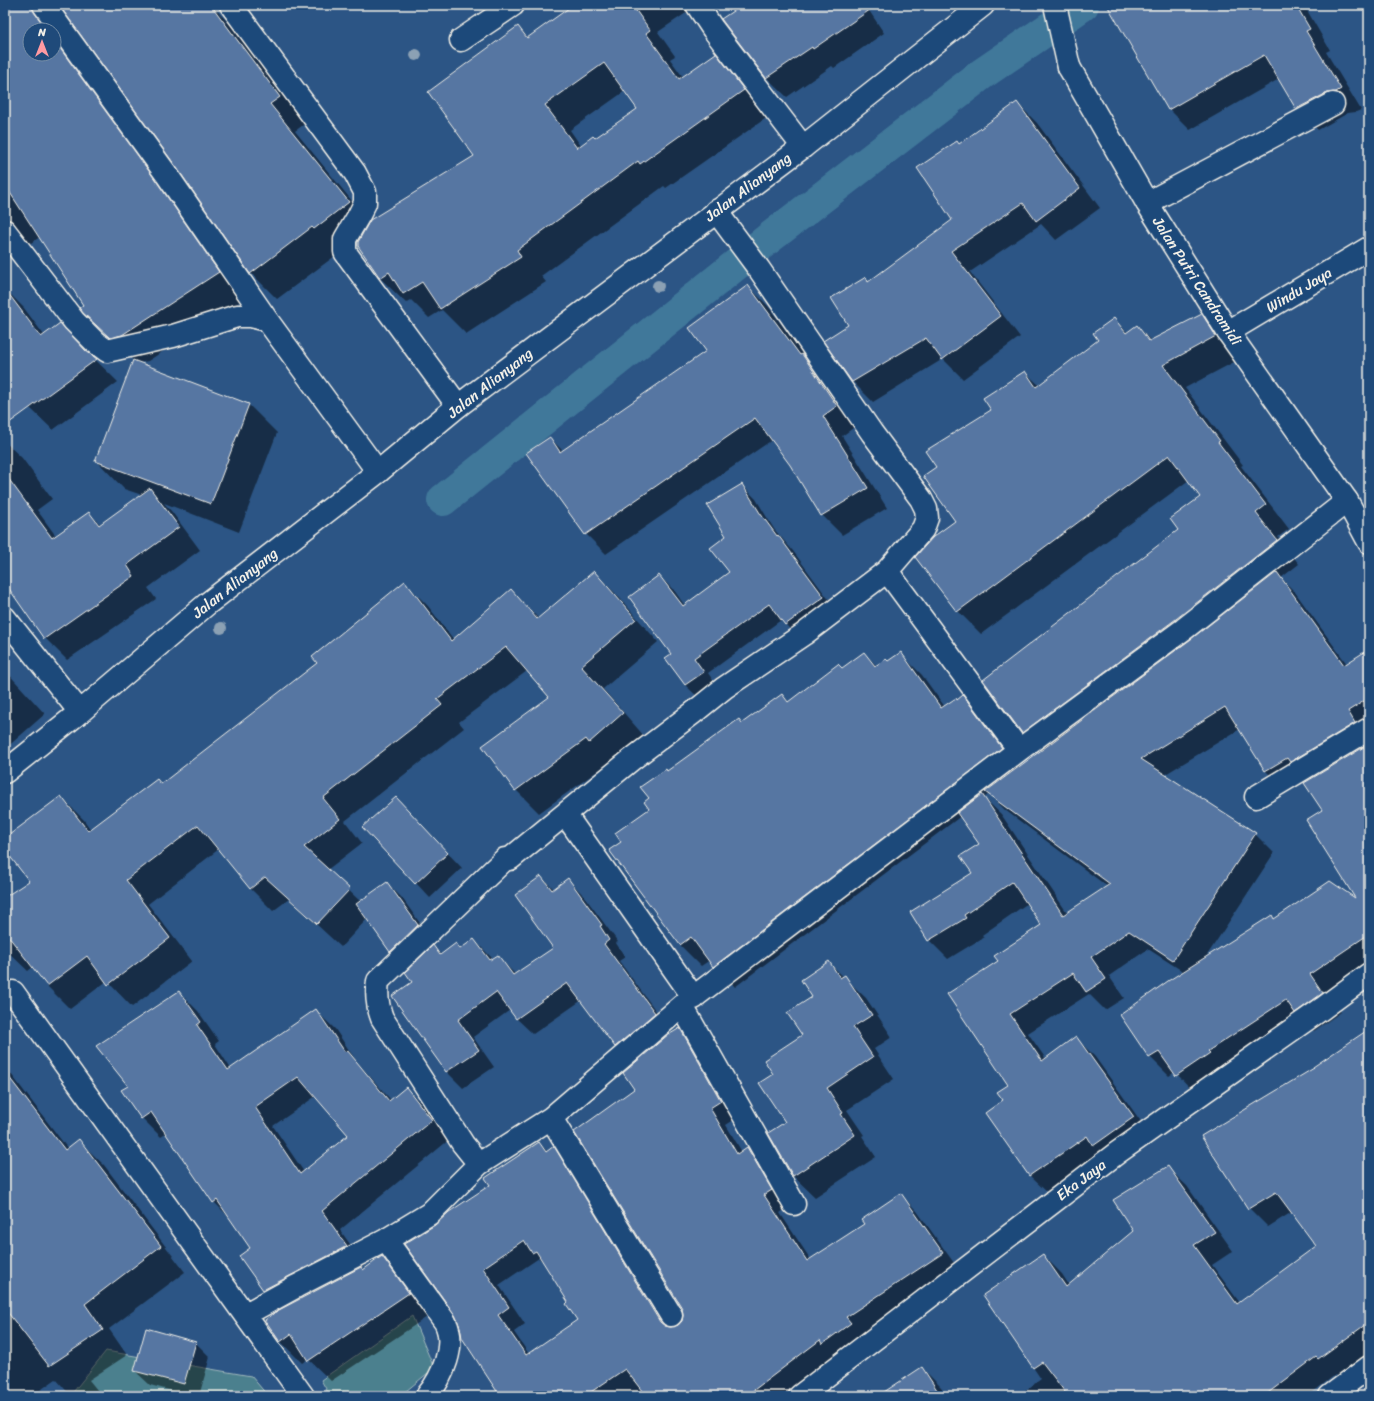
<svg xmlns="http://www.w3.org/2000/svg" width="1374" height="1401" font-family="Sriracha,sans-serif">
<rect width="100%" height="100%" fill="#2c5585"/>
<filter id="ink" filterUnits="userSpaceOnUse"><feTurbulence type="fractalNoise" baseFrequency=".025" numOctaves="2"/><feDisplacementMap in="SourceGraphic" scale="8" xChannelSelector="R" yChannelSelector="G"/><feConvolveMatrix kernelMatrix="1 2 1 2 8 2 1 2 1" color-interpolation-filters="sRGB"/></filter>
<g filter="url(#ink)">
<path fill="#4b808e" stroke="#a0b8bb" d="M 412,1316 L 434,1368 L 400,1396 L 330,1396 L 321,1380 Z
M 106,1351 L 251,1376 L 268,1396 L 70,1396 Z"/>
<path fill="#0007" fill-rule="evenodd" d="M 5,5 L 211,5 L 233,27 L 306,123 L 295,131 L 370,223 L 476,156 L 518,27 L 528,38 L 575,5 L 698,5 L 658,32 L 675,56 L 670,59 L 683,77 L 716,54 L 741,80 L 769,116 L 666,188 L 664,186 L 541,276 L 546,282 L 466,334 L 442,310 L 429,318 L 411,300 L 406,303 L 380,278 L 358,241 L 341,255 L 339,253 L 277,299 L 251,273 L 178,167 L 70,18 L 63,21 L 244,299 L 148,361 L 138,363 L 249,405 L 277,433 L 239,532 L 164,503 L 172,512 L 200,550 L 148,588 L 156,599 L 67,660 L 45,638 L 8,585 L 5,587 L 5,442 L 22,458 L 52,499 L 37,510 L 56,536 L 89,513 L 101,525 L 142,495 L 124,489 L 96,460 L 134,361 L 104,332 L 85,305 L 40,237 L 5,260 ZM 30,30 L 54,30 L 54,54 L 30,54 ZM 625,91 L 639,109 L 595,139 L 581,146 L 570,130 Z
M 744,5 L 873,5 L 868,9 L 884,33 L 834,68 L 832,66 L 787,97 L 767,78 L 723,19 Z
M 1121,5 L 1304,5 L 1330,50 L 1326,52 L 1361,110 L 1356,112 L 1348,113 L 1318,130 L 1297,109 L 1279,79 L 1190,130 L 1169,109 Z
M 1017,103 L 1037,123 L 1100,208 L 1056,240 L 1041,224 L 970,272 L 1020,337 L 963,379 L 943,359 L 873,402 L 853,382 L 825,341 L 849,326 L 865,279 L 869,282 L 953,220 L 957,142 L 960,145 Z
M 748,286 L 768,306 L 810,363 L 822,375 L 856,426 L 842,436 L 887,508 L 842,535 L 822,515 L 790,464 L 772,440 L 606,554 L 586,534 L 550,438 L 563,451 L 708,352 Z
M 5,289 L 24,308 L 44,335 L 59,324 L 118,382 L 53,430 L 30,408 L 16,389 L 5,397 Z
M 1202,315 L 1225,339 L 1238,360 L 1185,388 L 1243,465 L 1241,466 L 1289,529 L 1278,537 L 1299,564 L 1281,578 L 1295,592 L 1347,664 L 1369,655 L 1369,954 L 1362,959 L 1367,967 L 1328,993 L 1341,1012 L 1314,1031 L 1303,1020 L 1196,1094 L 1175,1072 L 1169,1076 L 1150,1057 L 1184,972 L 1148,949 L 1109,976 L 1124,998 L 1105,1010 L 1089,994 L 1028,1033 L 1046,1059 L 1076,1038 L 1095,1057 L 1152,1137 L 1049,1194 L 1030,1176 L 986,1113 L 1004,1101 L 1009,1085 L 999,961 L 1042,925 L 1028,903 L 982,935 L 984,937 L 948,959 L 929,940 L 974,874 L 980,844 L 961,816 L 735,987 L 710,960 L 701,966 L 680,945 L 623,842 L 650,809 L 651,798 L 667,772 L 742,724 L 782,695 L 789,702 L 842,669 L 864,653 L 877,666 L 888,662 L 900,653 L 922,675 L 945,707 L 963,696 L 984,718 L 1020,767 L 1042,751 L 1022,732 L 1180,530 L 1201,497 L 1189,480 L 981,634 L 958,611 L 956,521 L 937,468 L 992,410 L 1025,372 L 1039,385 L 1100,340 L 1114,319 L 1128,333 L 1137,326 L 1151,341 ZM 1240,729 L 1266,771 L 1285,790 L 1306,777 L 1310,780 L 1323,811 L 1359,901 L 1275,920 L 1271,916 L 1204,960 L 1274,853 L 1255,834 L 1164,775 ZM 989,794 L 1005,810 L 1108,887 L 1068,914 L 1001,814 L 984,798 Z
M 742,485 L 756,499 L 774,529 L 793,551 L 838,612 L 800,639 L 781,620 L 708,673 L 717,686 L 700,699 L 685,685 L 672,654 L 659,576 L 674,590 L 685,606 L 730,572 L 728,536 Z
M 594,572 L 617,595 L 658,642 L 603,689 L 645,737 L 613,765 L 610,762 L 539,813 L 516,790 L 550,697 L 527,671 L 459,722 L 464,728 L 345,821 L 362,843 L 327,870 L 361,902 L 387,883 L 402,898 L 432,940 L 405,965 L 391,951 L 368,918 L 341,947 L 289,899 L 273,911 L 250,888 L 219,849 L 148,904 L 192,961 L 132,1007 L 107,981 L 70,1009 L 47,986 L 33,967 L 28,971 L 5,949 L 5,898 L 30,881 L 5,848 L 5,839 L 61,797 L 84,820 L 91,830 L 161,785 L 318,663 L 405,583 L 428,606 L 454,640 L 511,590 L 539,619 Z
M 5,670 L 45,714 L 5,749 Z
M 410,813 L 462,868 L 430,898 L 416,883 Z
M 541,877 L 554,889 L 568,879 L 584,896 L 618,942 L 616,943 L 625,957 L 619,961 L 670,1030 L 632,1063 L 616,1046 L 582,1000 L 533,1034 L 516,1018 L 510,1010 L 473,1037 L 494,1067 L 463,1088 L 447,1072 L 394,996 L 413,983 L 433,947 L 442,955 L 456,945 L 461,949 L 474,940 L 493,959 L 497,956 L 515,974 L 555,948 Z
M 829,963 L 866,998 L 892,1037 L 874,1049 L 894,1079 L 847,1110 L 864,1135 L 862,1136 L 876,1157 L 815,1197 L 793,1176 L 770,1133 L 787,1122 L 775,1074 L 803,1035 L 814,997 Z
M 179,992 L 198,1011 L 219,1041 L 215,1044 L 231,1069 L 316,1011 L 335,1029 L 357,1062 L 391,1100 L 406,1088 L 425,1107 L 450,1139 L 340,1230 L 365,1265 L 360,1268 L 363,1270 L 382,1258 L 404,1279 L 430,1315 L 331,1381 L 308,1359 L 302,1363 L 280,1341 L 283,1309 L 264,1290 L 240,1256 L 251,1249 L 232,1220 L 214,1202 L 167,1133 L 161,1137 L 142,1118 L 130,1086 ZM 316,1096 L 349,1135 L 304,1172 L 273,1126 Z
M 680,1029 L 696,1046 L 737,1118 L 726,1125 L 742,1152 L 747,1148 L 764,1165 L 788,1207 L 780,1213 L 811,1260 L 865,1225 L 900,1194 L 917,1211 L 959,1270 L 837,1357 L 784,1396 L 501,1396 L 471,1352 L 472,1351 L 436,1226 L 491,1185 L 539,1143 L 548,1152 L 554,1148 L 570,1164 L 670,1328 L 678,1327 L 683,1322 L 684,1315 L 635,1090 ZM 539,1258 L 547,1266 L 570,1302 L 579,1320 L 529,1354 L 514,1332 L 525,1324 L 499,1285 Z
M 1369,1031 L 1369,1354 L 1338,1378 L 1335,1375 L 1308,1396 L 1018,1396 L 1041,1379 L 984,1295 L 1043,1255 L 1062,1274 L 1069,1285 L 1134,1232 L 1168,1168 L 1187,1186 L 1233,1251 L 1212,1265 L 1240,1303 L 1318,1246 L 1292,1212 L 1268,1227 L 1249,1208 L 1315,1068 Z
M 5,1066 L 68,1149 L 79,1141 L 104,1165 L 185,1272 L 109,1329 L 127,1355 L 89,1380 L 102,1396 L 71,1396 L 56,1379 L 32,1396 L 5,1396 Z
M 195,1342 L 210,1357 L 199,1396 L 191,1396 L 150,1385 L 135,1371 Z
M 922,1368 L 941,1387 L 947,1396 L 878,1396 Z"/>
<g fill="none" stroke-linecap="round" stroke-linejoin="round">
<path stroke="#40789a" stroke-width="32" d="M 443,500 L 768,239 L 982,74 L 1083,5"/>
</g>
<path fill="#5676a2" stroke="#f4f1e8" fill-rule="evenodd" d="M 5,5 L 32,5 L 34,12 L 47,30 L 30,30 L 30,54 L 54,54 L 54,40 L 157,182 L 219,272 L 122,335 L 110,338 L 83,313 L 79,308 L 83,305 L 5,185 Z
M 59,5 L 211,5 L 280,97 L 270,104 L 349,202 L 314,229 L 312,227 L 250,274 L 177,168 Z
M 573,5 L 632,5 L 650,30 L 646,33 L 679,79 L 716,53 L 744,90 L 640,164 L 638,161 L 517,250 L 521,257 L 440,309 L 422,282 L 403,294 L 389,272 L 380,278 L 358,246 L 358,242 L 370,220 L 474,156 L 428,92 L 518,26 L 527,38 ZM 604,63 L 637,109 L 595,138 L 593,136 L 577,148 L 545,105 Z
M 742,5 L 877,5 L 813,49 L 812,47 L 766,78 L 721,19 Z
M 1107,5 L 1296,5 L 1310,29 L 1306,31 L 1341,89 L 1336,92 L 1327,93 L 1296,109 L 1264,55 L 1168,110 Z
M 1017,102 L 1080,188 L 1036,221 L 1023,203 L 951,251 L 1001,316 L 942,360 L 926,338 L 852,382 L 823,341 L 848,325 L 831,298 L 866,277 L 868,282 L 952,220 L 917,168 L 957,141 L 959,144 Z
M 748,285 L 800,355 L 802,354 L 837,406 L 823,416 L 868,488 L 821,516 L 790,465 L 755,418 L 585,535 L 526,453 L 550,437 L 560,452 L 706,351 L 689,328 Z
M 5,289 L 41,337 L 60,323 L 86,351 L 97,359 L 5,426 Z
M 1202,314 L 1216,336 L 1163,365 L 1220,441 L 1218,442 L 1266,505 L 1256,513 L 1277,540 L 1176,619 L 1022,733 L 983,680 L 1178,530 L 1170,519 L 1200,497 L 1169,455 L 957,612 L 915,557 L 933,537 L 955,521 L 923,476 L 936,467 L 925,451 L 991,410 L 983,398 L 1025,371 L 1036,387 L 1098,340 L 1093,333 L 1114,318 L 1126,333 L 1137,325 L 1149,341 Z
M 133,360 L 249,404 L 211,504 L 95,461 Z
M 5,474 L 52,538 L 89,512 L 99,525 L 150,488 L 179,527 L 127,565 L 134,576 L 44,639 L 5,583 Z
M 742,484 L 760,513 L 777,536 L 778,535 L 824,597 L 785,625 L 769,604 L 694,658 L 704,672 L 685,685 L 665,658 L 671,654 L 629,597 L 659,575 L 683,606 L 729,572 L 710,548 L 726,536 L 707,505 Z
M 594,571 L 636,619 L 581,666 L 623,713 L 589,743 L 586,739 L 515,791 L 482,746 L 549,697 L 506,647 L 437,699 L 442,705 L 323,798 L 340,819 L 304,847 L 350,889 L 317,924 L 265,877 L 250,889 L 198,825 L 126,880 L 170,938 L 108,985 L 87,956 L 47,986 L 5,932 L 5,897 L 29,881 L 5,850 L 5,838 L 61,796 L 88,831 L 157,779 L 161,784 L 317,663 L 312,657 L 405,581 L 451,641 L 511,589 L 537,619 Z
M 1277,572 L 1344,665 L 1369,649 L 1369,698 L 1348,711 L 1355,723 L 1290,762 L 1287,758 L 1265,771 L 1225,707 L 1141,759 L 1256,833 L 1173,960 L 1129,931 L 1091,957 L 1106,979 L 1086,992 L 1073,973 L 1010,1014 L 1042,1061 L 1076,1036 L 1134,1117 L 1093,1146 L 1087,1136 L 1029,1176 L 985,1113 L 1003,1100 L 997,1092 L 1008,1085 L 947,994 L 998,961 L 994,956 L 1041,925 L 1012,882 L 964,915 L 966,918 L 928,941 L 910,912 L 972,873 L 960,856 L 979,844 L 957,813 L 982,794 L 1063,915 L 1110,884 L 985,792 L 1191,639 Z
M 864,652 L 875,666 L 886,659 L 888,661 L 901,652 L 941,708 L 956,698 L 957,700 L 963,695 L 1002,748 L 713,967 L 691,937 L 680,945 L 647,901 L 609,850 L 621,842 L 615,833 L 649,809 L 644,802 L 649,798 L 640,787 L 666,769 L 667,771 L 739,719 L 742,723 L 782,694 L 788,702 L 838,664 L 842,668 Z
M 1369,744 L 1369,934 L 1310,974 L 1323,993 L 1295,1013 L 1286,1000 L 1208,1051 L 1210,1053 L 1176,1076 L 1159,1052 L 1149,1058 L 1120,1015 L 1168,981 L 1272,915 L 1274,919 L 1330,881 L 1355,898 L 1306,820 L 1322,810 L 1304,783 Z
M 396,797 L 448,853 L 415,884 L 362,827 Z
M 541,876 L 552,890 L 568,878 L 602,925 L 600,926 L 609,940 L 604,944 L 655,1013 L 615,1047 L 567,983 L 516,1019 L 496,992 L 458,1020 L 479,1050 L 446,1072 L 392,996 L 412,982 L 405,972 L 433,945 L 440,955 L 456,943 L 460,949 L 474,939 L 490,960 L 498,955 L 513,975 L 553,948 L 515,895 Z
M 387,882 L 418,925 L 390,952 L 356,904 Z
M 829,961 L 840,978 L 845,975 L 872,1015 L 853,1027 L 873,1057 L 827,1088 L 843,1113 L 841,1114 L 855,1135 L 793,1176 L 768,1133 L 785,1122 L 759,1083 L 773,1074 L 764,1060 L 802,1035 L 787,1013 L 812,997 L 801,980 Z
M 179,991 L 201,1022 L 197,1025 L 228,1070 L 316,1009 L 345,1052 L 347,1050 L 389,1101 L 406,1087 L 432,1120 L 322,1211 L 347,1246 L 263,1290 L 239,1256 L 250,1248 L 217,1200 L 213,1203 L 151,1112 L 141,1119 L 121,1090 L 128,1086 L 96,1046 ZM 298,1077 L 348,1135 L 300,1174 L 255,1107 Z
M 680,1028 L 721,1101 L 710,1108 L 737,1154 L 747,1147 L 772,1190 L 764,1195 L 807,1261 L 864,1224 L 861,1220 L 901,1193 L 943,1253 L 846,1317 L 851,1323 L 822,1344 L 820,1340 L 746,1396 L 646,1396 L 625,1369 L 585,1396 L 500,1396 L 462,1338 L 460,1327 L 455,1315 L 404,1244 L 435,1225 L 449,1212 L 490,1185 L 485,1178 L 539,1142 L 546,1152 L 554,1146 L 660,1322 L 665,1326 L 671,1327 L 678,1325 L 682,1321 L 683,1315 L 682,1308 L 574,1132 L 634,1089 L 623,1073 L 670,1033 L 670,1034 ZM 524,1240 L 532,1253 L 536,1251 L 568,1302 L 566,1304 L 577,1320 L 526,1355 L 498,1315 L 509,1307 L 483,1268 Z
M 1369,1029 L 1369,1322 L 1318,1359 L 1316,1357 L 1264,1396 L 1068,1396 L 1042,1362 L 1033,1368 L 983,1295 L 1043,1254 L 1066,1287 L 1133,1231 L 1113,1200 L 1168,1166 L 1215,1232 L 1194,1245 L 1237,1304 L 1316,1246 L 1276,1192 L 1248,1209 L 1201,1136 L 1314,1068 L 1313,1067 Z
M 5,1072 L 65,1150 L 79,1139 L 161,1246 L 85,1304 L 103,1330 L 49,1366 L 5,1309 Z
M 382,1256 L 409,1293 L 308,1361 L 291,1334 L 280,1342 L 265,1320 L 277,1311 L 361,1267 L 363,1270 Z
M 146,1328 L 196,1342 L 184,1384 L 134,1371 Z
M 922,1367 L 941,1396 L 878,1396 Z"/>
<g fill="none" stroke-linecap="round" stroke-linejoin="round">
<g stroke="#f4f1e8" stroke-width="25">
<path id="street" d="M 44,5 L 167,175 L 267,320
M 231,5 L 355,173 L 365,192 L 365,203 L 359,215 L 345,239 L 345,252 L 458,406
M 697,5 L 713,29 L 803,147
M 1055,5 L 1069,67
M 461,40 L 513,5
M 1147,203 L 1333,104
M 716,211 L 759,269 L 872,433 L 921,499 L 926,509 L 927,518 L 923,529 L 887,571 L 804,634 L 724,688 L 693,713 L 631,760 L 510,859 L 505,859 L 378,981 C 376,995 377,1005 382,1018 L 463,1144 L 479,1164 L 551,1118 L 682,1006 L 1019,750 L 1184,629 L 1347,501
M 5,231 L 74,321 L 95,342 L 107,351 L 173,336 L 237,316 L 251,316 L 267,320 L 378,472
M 1228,332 L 1369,248
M 887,571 L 1019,750
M 5,618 L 80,712
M 1256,797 L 1369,729
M 565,814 L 694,998
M 13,992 L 303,1396
M 682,1006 L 794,1204
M 551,1118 L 671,1315
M 386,1240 L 445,1322 C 457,1345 442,1378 427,1396
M 246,1314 L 297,1286 L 386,1240 L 429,1214 L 479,1164
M 800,1396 L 1117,1153 L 1323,1008 L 1369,974
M 1330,1396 L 1369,1367"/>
</g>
<g stroke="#f4f1e8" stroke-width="25">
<path id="secondary" d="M 1069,67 L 1147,203 L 1228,332 L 1347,501 L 1369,542
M 5,772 L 80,712 L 207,604 L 378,472 L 458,406 L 803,147 L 983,5"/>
</g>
<use href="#street" stroke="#1f4a7a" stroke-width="22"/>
<use href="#secondary" stroke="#1f4a7a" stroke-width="22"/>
</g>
<g fill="#8ca1b4">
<circle cx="416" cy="55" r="6"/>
<circle cx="658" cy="286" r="6"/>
<circle cx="221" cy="628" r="6"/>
</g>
</g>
<g text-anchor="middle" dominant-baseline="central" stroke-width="4" stroke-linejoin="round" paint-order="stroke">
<g font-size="15" fill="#f4f1e8" stroke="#1f4a7a">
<text transform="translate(748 187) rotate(-37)">Jalan Alianyang</text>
<text transform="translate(1197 281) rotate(57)">Jalan Putri Candramidi</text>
<text transform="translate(1299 290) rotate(-31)">Windu Jaya</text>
<text transform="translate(490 383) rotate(-38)">Jalan Alianyang</text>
<text transform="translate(235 583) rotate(-38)">Jalan Alianyang</text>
<text transform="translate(1081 1180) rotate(-37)">Eka Jaya</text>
</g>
</g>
<rect width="1374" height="1401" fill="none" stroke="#1f4a7a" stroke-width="20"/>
<rect x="10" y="10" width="1354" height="1381" fill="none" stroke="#f4f1e8" stroke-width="1.5" filter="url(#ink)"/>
<g transform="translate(42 42)"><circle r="19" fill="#1f4a7a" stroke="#748da6"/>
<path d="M0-3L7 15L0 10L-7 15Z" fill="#ff9aa2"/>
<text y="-6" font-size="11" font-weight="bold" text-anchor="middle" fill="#f4f1e8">N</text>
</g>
</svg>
